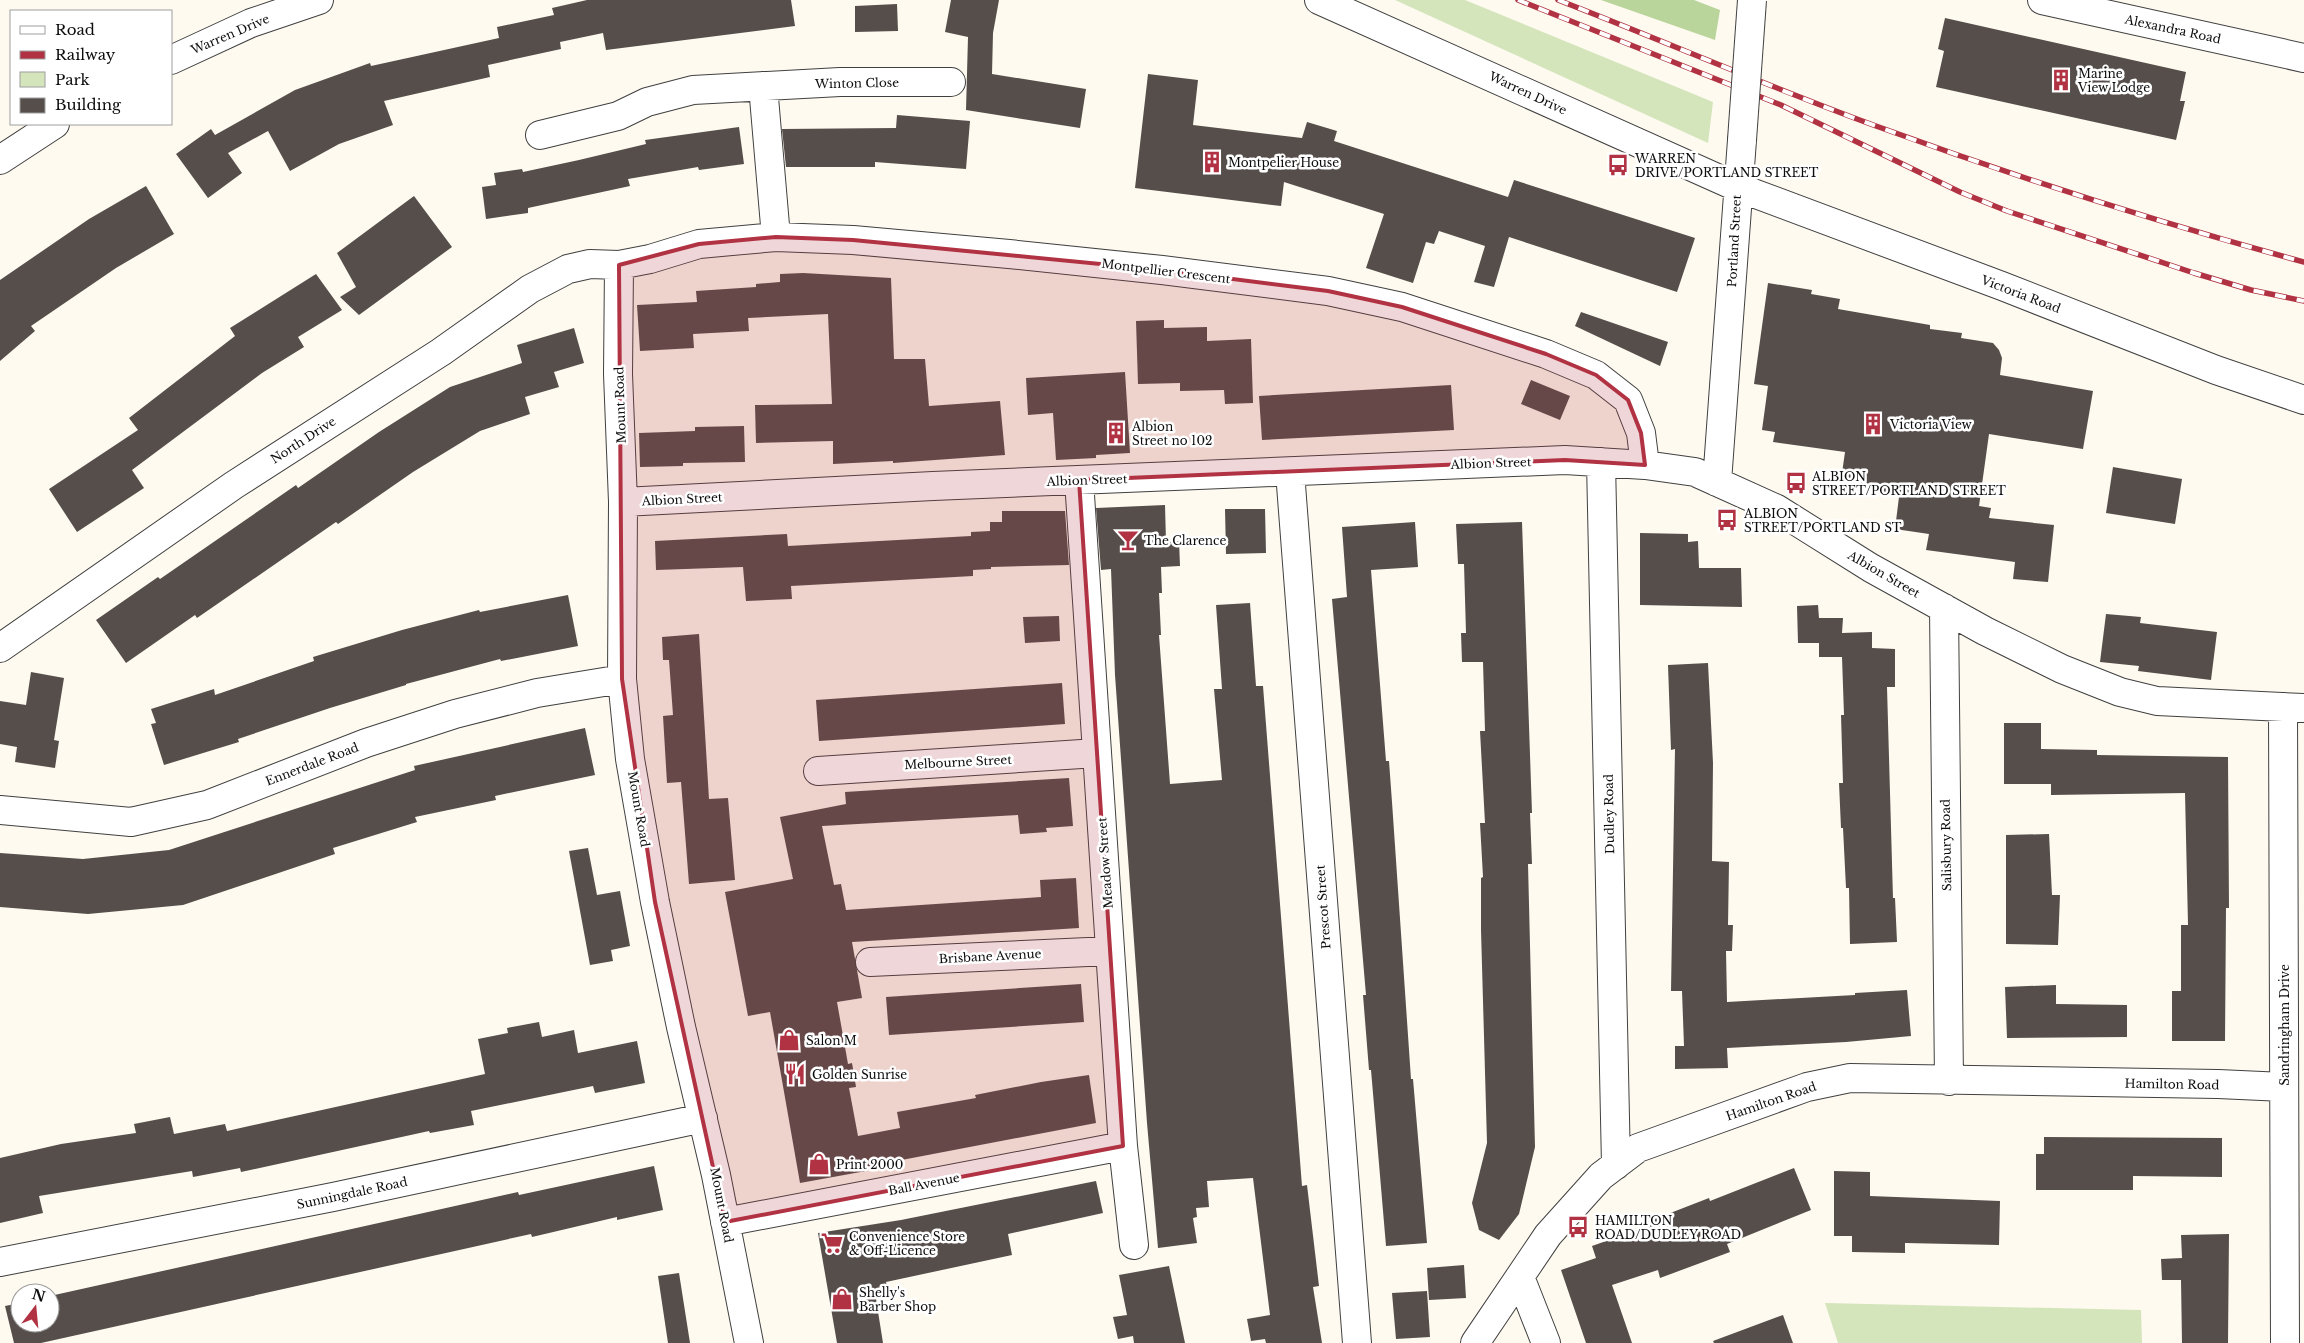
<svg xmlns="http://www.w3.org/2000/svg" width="2304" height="1343" font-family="'Libre Baskerville',serif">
<rect width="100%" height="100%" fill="#fefaef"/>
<path fill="#d4e5bc" d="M 1395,0 L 1465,0 L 1713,102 L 1708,143 Z
M 1825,1303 L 2141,1310 L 2142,1343 L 1838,1343 Z"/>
<path fill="#bad59c" d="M 1601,0 L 1694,0 L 1720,10 L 1715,40 Z"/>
<path fill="#554e4b" d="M 587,0 L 791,0 L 795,26 L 606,50 L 603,33 L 560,42 L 561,49 L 488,65 L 490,77 L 384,101 L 393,125 L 339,144 L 290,171 L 268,131 L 228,153 L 242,173 L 208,198 L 176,154 L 211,129 L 215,135 L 295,90 L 370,63 L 371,66 L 499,38 L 497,27 L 554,15 L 552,8 Z
M 951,0 L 999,0 L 993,33 L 992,74 L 1086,89 L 1080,128 L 966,110 L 968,37 L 945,32 Z
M 897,4 L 898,31 L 855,32 L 855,6 Z
M 1945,18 L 2186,72 L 2180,101 L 2185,101 L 2176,140 L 1936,87 L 1944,51 L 1938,49 Z
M 1148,74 L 1198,80 L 1193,125 L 1302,138 L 1307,122 L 1337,131 L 1334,141 L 1508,197 L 1514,180 L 1695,238 L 1677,292 L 1509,237 L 1494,287 L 1474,282 L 1485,246 L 1439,231 L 1434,244 L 1426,242 L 1413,283 L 1366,268 L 1384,214 L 1284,182 L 1281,206 L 1135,188 Z
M 897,115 L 970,121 L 966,169 L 875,162 L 875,167 L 786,167 L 782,129 L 896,128 Z
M 739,127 L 744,164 L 699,170 L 698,167 L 628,179 L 630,186 L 528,208 L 528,213 L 486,219 L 482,187 L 496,185 L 494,173 L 522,169 L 523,172 L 579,160 L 646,144 L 645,140 Z
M 146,186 L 174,234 L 116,268 L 31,326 L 35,331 L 0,361 L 0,280 L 89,219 Z
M 414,196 L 452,247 L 359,315 L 340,297 L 356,287 L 337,253 Z
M 803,273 L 891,278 L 894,359 L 925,359 L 929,406 L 1000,401 L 1005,455 L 893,463 L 893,461 L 833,464 L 833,441 L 756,443 L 755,405 L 832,404 L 828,314 L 748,318 L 749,331 L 693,334 L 694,348 L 640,351 L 637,305 L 697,302 L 696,291 L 756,287 L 756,284 L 780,282 L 780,274 Z
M 316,274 L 342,310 L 298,337 L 304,347 L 262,373 L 132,470 L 144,488 L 77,532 L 49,489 L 138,430 L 129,418 L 235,336 L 230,328 Z
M 1768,283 L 1812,290 L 1811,294 L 1840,299 L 1838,309 L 1930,325 L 1930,329 L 1962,333 L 1961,338 L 1993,343 L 1999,350 L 2002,358 L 2000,375 L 2093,391 L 2083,449 L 1989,434 L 1979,506 L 1991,508 L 1989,518 L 2054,525 L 2048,582 L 2013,579 L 2015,562 L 1926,550 L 1929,534 L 1895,529 L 1899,497 L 1883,494 L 1884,487 L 1841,480 L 1845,452 L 1773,442 L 1775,432 L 1762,430 L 1768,386 L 1754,384 Z
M 1581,312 L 1668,342 L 1660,366 L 1575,326 Z
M 1164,320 L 1164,328 L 1207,327 L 1207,341 L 1251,339 L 1253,403 L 1225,404 L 1224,390 L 1180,391 L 1180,383 L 1138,384 L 1136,321 Z
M 574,328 L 584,363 L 554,372 L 559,387 L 525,397 L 530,414 L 480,431 L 413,472 L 338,524 L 336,522 L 197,618 L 195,615 L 126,663 L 96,620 L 158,577 L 160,579 L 296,485 L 298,488 L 379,432 L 450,387 L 522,363 L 517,345 Z
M 1125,372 L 1130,453 L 1096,455 L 1096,458 L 1056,460 L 1053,413 L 1028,415 L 1026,378 Z
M 1531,380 L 1570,396 L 1560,420 L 1521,404 Z
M 1451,385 L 1454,430 L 1262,440 L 1259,396 Z
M 744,426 L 745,462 L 683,463 L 683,466 L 640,467 L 639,433 L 695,431 L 695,427 Z
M 2113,467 L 2182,479 L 2175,524 L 2106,513 Z
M 1165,505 L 1166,542 L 1179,541 L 1180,566 L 1161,567 L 1162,593 L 1159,593 L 1161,635 L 1159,635 L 1170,784 L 1222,780 L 1214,689 L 1222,689 L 1216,605 L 1250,603 L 1256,686 L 1263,686 L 1302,1186 L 1307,1185 L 1319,1286 L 1313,1287 L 1322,1343 L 1266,1343 L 1265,1339 L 1251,1341 L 1247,1319 L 1270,1315 L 1253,1178 L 1207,1181 L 1209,1207 L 1196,1208 L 1197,1217 L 1193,1218 L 1197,1243 L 1158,1248 L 1147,1123 L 1115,675 L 1111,569 L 1101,570 L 1096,508 Z
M 1225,509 L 1265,509 L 1266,553 L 1226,554 Z
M 1002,511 L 1065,511 L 1069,565 L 991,567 L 991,569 L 973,570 L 973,576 L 791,586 L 792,599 L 746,601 L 743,567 L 656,570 L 655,541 L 787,534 L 788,546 L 971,536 L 971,532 L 990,531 L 990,522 L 1002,522 Z
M 1415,522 L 1418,567 L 1371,570 L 1386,761 L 1389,761 L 1392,802 L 1411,1079 L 1413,1079 L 1427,1243 L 1386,1246 L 1371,1070 L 1369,1070 L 1363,995 L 1366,995 L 1332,599 L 1347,597 L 1342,527 Z
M 1522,522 L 1532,813 L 1530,813 L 1532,864 L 1528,864 L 1535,1147 L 1519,1214 L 1499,1240 L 1479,1230 L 1472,1203 L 1487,1143 L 1481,930 L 1481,878 L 1483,877 L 1480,823 L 1485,823 L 1480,731 L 1485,731 L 1483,662 L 1462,662 L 1461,633 L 1466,633 L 1464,564 L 1458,564 L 1456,524 Z
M 1640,533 L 1688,534 L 1688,542 L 1698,541 L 1699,568 L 1741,568 L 1742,607 L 1640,605 Z
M 568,595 L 578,646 L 501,661 L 500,659 L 406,684 L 406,685 L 330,708 L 238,739 L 239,742 L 164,765 L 151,724 L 156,723 L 151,709 L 214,689 L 215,695 L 314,661 L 313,657 L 402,630 L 479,610 L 480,612 Z
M 1818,605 L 1819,618 L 1843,618 L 1842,633 L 1872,632 L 1872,648 L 1895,649 L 1895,687 L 1887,687 L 1893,898 L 1895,898 L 1897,942 L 1850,944 L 1849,888 L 1846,888 L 1843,828 L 1841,828 L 1839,783 L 1843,783 L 1841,715 L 1844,715 L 1842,657 L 1819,657 L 1819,643 L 1798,643 L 1797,606 Z
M 2106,614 L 2141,617 L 2140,623 L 2217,632 L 2211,680 L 2138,671 L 2139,666 L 2100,662 Z
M 1059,616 L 1060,641 L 1025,643 L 1023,617 Z
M 699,634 L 709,799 L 728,798 L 735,880 L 689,884 L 681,782 L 667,783 L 663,716 L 673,715 L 669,660 L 663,660 L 662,637 Z
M 1708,663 L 1713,763 L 1712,861 L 1729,862 L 1728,925 L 1733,925 L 1732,951 L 1726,951 L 1727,1002 L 1855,995 L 1855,993 L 1907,990 L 1911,1036 L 1846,1042 L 1727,1048 L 1728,1068 L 1675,1069 L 1675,1046 L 1684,1046 L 1682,991 L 1671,991 L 1675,749 L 1671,750 L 1668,665 Z
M 31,672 L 64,678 L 54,740 L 59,741 L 55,768 L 15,762 L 17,747 L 0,744 L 0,701 L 26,705 Z
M 1062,683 L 1065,724 L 819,741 L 816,700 Z
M 2004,723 L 2041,723 L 2041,749 L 2097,750 L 2097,755 L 2228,757 L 2229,908 L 2226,908 L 2225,1041 L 2172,1041 L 2172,991 L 2181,991 L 2181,925 L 2188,925 L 2185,793 L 2051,795 L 2051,784 L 2004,784 Z
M 585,728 L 595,775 L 495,796 L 496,800 L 415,817 L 417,822 L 333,848 L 335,854 L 183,905 L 88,914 L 0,907 L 0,853 L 83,859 L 169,850 L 415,770 L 414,766 Z
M 1069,778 L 1073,826 L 1046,828 L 1047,832 L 1020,834 L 1018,815 L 822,826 L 834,885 L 841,884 L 846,910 L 1041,897 L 1040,880 L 1076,878 L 1079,928 L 852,942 L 862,998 L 837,1002 L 848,1064 L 852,1063 L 856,1087 L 849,1088 L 858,1136 L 900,1128 L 897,1112 L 976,1098 L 975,1095 L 1041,1082 L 1089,1075 L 1096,1123 L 865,1167 L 866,1171 L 800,1183 L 770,1012 L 748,1016 L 725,892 L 793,879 L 780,817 L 846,804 L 845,792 Z
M 2049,834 L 2052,895 L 2060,895 L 2058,945 L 2006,944 L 2006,835 Z
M 588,848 L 597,895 L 620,891 L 630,946 L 611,950 L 613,961 L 590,965 L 569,851 Z
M 1081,984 L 1084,1022 L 889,1035 L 886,997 Z
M 2056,985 L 2056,1004 L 2127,1005 L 2127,1037 L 2007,1038 L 2005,987 Z
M 539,1022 L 542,1037 L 574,1030 L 578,1053 L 637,1041 L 645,1083 L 595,1093 L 593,1086 L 471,1111 L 474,1125 L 430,1133 L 429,1131 L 241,1172 L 240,1168 L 193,1177 L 192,1171 L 39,1196 L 43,1213 L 0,1223 L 0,1158 L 61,1144 L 136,1133 L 134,1124 L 170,1117 L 174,1134 L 225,1124 L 227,1131 L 485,1074 L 478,1039 L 508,1033 L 507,1028 Z
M 2044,1137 L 2222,1138 L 2222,1177 L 2133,1176 L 2133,1190 L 2036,1190 L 2036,1154 L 2044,1154 Z
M 654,1166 L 663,1210 L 617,1220 L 617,1217 L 532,1237 L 531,1234 L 41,1343 L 14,1343 L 5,1306 L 20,1303 L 20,1323 L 50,1323 L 50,1296 L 518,1192 L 519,1195 Z
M 1794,1168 L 1811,1210 L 1727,1244 L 1730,1252 L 1660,1278 L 1658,1270 L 1612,1285 L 1632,1343 L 1586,1343 L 1561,1270 L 1596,1258 L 1592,1246 L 1643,1228 L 1642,1224 L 1709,1198 L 1710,1201 Z
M 1834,1171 L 1870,1172 L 1870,1196 L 2000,1201 L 1999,1245 L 1905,1243 L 1905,1253 L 1852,1252 L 1852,1236 L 1834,1236 Z
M 1096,1181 L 1103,1213 L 1008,1234 L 1012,1255 L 886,1282 L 889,1296 L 876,1299 L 883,1343 L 837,1343 L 818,1233 L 901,1220 Z
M 2229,1234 L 2228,1343 L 2182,1343 L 2181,1280 L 2162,1280 L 2161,1259 L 2182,1258 L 2181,1235 Z
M 1464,1265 L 1466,1298 L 1429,1300 L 1427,1268 Z
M 1169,1266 L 1185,1343 L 1134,1343 L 1133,1336 L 1118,1339 L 1113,1317 L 1127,1315 L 1119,1275 Z
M 679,1273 L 690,1343 L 668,1343 L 658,1276 Z
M 1427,1291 L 1430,1337 L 1396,1339 L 1392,1293 Z
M 1783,1315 L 1793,1343 L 1714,1343 L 1713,1341 Z"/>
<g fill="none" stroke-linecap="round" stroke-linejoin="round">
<g stroke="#404040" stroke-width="30">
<path id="minor" d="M 1319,0 L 1737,187 L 2002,286 L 2216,370 L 2304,400
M 2042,0 L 2304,58
M 171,60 L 251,23 L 319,0
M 763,86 L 776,237
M 540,135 L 618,116 L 647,102 L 693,90 L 840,82 L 951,82
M 0,160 L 55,124
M 619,265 L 618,374 L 623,502 L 622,679 L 630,759 L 655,902 L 681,1027 L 716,1175 L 749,1343
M 1601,462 L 1616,1165
M 1290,472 L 1357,1343
M 1079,480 L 1123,1146 L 1134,1245
M 1717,482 L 1742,140
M 623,502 L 933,486 L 1565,460 L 1645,465 L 1695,472 L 1777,509 L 1871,568 L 1985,631 L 2062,669 L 2120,692 L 2157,701 L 2304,708
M 1944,608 L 1949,1081
M 0,648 L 234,485 L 441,352 L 530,289 L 568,269 L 590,264 L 619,265 L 650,259 L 699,244 L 776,237 L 853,240 L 1009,254 L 1162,270 L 1328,291 L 1402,307 L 1546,354 L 1596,375 L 1628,400 L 1641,433 L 1645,465
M 2283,707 L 2285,1343
M 818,771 L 1097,753
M 0,810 L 131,822 L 207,805 L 366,743 L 455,714 L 537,693 L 622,679
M 870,962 L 1110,951
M 725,1222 L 1123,1146
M 0,1262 L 333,1197 L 703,1118
M 1520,1277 L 1546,1343
M 1475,1343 L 1548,1235 L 1601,1176 L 1638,1148 L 1807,1087 L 1850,1078 L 2218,1084 L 2284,1087"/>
</g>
<use href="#minor" stroke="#fff" stroke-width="28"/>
<g stroke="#b13242" stroke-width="5.5">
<path id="rail" d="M 1518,0 L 1781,105 L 1960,192 L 2007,211 L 2194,273 L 2251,290 L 2304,301
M 1558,0 C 1664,41 1769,87 1876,126 C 2016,177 2160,223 2304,262"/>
</g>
<use href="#rail" stroke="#fff" stroke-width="4" stroke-dasharray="11" stroke-linecap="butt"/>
<g stroke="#404040" stroke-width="30" stroke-linecap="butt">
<path id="minor-bridge" d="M 1742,140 L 1752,0"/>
</g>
<use href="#minor-bridge" stroke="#fff" stroke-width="28"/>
</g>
<path fill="#b13242" fill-opacity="0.2" stroke="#b13242" stroke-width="4" stroke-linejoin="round" d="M 776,237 L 853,240 L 1162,270 L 1328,291 L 1402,307 L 1546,354 L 1596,375 L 1628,400 L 1641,433 L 1645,465 L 1565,460 L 1079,480 L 1123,1146 L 725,1222 L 655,902 L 622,679 L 619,265 L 699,244 Z"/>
<defs>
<g id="building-bare" transform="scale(1.725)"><path d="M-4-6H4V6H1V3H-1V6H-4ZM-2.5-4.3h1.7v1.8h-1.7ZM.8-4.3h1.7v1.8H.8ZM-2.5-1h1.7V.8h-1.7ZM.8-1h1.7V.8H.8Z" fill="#b13242" stroke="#fff" stroke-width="2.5" paint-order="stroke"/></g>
<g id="bus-bare" transform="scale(1.725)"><path d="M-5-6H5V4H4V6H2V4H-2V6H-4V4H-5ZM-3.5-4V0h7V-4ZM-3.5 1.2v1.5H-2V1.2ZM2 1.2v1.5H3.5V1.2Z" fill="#b13242" stroke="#fff" stroke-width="2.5" paint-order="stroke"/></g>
<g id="bar-bare" transform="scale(1.725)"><path d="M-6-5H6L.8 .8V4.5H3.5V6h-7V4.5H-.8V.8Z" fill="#b13242" stroke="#fff" stroke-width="2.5" paint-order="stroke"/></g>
<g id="shop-bare" transform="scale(1.725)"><path d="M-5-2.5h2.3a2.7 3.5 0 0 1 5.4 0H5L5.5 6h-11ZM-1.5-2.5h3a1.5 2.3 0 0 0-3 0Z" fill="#b13242" stroke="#fff" stroke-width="2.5" paint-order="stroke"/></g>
<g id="restaurant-bare" transform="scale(1.725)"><path d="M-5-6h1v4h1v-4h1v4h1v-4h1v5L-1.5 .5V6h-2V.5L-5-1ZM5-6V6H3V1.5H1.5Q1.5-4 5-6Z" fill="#b13242" stroke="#fff" stroke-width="2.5" paint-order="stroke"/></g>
<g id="supermarket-bare" transform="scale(1.725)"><path d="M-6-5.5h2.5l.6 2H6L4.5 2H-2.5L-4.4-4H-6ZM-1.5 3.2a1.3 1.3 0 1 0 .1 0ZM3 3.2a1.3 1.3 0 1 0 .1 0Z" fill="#b13242" stroke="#fff" stroke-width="2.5" paint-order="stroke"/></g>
</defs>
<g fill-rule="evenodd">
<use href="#building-bare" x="2061" y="80"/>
<use href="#building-bare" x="1212" y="162"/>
<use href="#bus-bare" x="1618" y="165"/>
<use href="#building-bare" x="1873" y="424"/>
<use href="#building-bare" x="1116" y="433"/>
<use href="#bus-bare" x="1796" y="483"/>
<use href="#bus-bare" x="1727" y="520"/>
<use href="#bar-bare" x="1128" y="540"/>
<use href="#shop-bare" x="789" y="1040"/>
<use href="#restaurant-bare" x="795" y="1074"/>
<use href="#shop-bare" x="819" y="1164"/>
<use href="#bus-bare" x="1578" y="1227"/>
<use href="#supermarket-bare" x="832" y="1243"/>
<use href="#shop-bare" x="842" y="1299"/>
</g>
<g text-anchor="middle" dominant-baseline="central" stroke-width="5" stroke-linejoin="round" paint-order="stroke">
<g font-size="12" fill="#0d0d0d" stroke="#fff">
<text transform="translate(2173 29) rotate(12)">Alexandra Road</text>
<text transform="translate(230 34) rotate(-23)">Warren Drive</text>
<text transform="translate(857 83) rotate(-1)">Winton Close</text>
<text transform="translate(1528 93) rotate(25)">Warren Drive</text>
<text transform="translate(1734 241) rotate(-87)">Portland Street</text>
<text transform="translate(1166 271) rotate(7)">Montpellier Crescent</text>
<text transform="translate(2021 294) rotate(21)">Victoria Road</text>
<text transform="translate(620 405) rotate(-92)">Mount Road</text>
<text transform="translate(303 440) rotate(-33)">North Drive</text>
<text transform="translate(1491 463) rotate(-2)">Albion Street</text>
<text transform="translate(1087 480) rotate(-2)">Albion Street</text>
<text transform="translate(682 499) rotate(-3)">Albion Street</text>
<text transform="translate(1884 574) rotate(30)">Albion Street</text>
<text transform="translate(958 762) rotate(-3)">Melbourne Street</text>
<text transform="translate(312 764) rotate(-21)">Ennerdale Road</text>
<text transform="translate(639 809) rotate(80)">Mount Road</text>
<text transform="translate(1609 814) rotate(-91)">Dudley Road</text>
<text transform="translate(1946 845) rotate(-91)">Salisbury Road</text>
<text transform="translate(1105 863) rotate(-94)">Meadow Street</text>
<text transform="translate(1323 907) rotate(-94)">Prescot Street</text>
<text transform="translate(990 956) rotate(-3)">Brisbane Avenue</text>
<text transform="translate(2284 1025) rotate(-90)">Sandringham Drive</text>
<text transform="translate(2172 1084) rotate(1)">Hamilton Road</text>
<text transform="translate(1771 1101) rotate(-19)">Hamilton Road</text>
<text transform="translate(924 1184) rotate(-11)">Ball Avenue</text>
<text transform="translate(352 1193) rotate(-12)">Sunningdale Road</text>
<text transform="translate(722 1205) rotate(79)">Mount Road</text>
</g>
<g font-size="12" fill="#0d0d0d" stroke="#fff" text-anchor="start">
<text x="2078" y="73">Marine<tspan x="2078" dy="14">View Lodge</tspan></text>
<text x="1635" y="158">WARREN<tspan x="1635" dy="14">DRIVE/PORTLAND STREET</tspan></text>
<text x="1228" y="162">Montpelier House</text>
<text x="1890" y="424">Victoria View</text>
<text x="1132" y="426">Albion<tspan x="1132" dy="14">Street no 102</tspan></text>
<text x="1812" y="476">ALBION<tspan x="1812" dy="14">STREET/PORTLAND STREET</tspan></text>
<text x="1744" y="513">ALBION<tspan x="1744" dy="14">STREET/PORTLAND ST</tspan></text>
<text x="1144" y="540">The Clarence</text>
<text x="806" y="1040">Salon M</text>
<text x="812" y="1074">Golden Sunrise</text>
<text x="836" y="1164">Print 2000</text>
<text x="1595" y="1220">HAMILTON<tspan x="1595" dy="14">ROAD/DUDLEY ROAD</tspan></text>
<text x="849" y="1236">Convenience Store<tspan x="849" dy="14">&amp; Off-Licence</tspan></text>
<text x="859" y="1292">Shelly's<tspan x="859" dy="14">Barber Shop</tspan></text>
</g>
</g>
<rect x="10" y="10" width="162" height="115" fill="#ffffff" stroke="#9e9e9e"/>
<rect x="20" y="26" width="25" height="8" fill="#ffffff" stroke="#9e9e9e"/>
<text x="55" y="35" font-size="15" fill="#0d0d0d">Road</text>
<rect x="20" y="51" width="25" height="8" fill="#b13242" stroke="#9e9e9e"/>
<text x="55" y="60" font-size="15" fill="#0d0d0d">Railway</text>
<rect x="20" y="72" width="25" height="15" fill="#d4e5bc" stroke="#9e9e9e"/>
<text x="55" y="85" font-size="15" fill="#0d0d0d">Park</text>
<rect x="20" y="98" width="25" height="15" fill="#554e4b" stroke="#9e9e9e"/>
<text x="55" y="110" font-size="15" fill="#0d0d0d">Building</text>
<g transform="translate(35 1308) rotate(16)"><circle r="24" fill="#ffffff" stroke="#9e9e9e"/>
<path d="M0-4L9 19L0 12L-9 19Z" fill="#b13242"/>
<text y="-8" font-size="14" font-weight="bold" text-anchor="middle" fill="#0d0d0d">N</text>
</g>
</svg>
